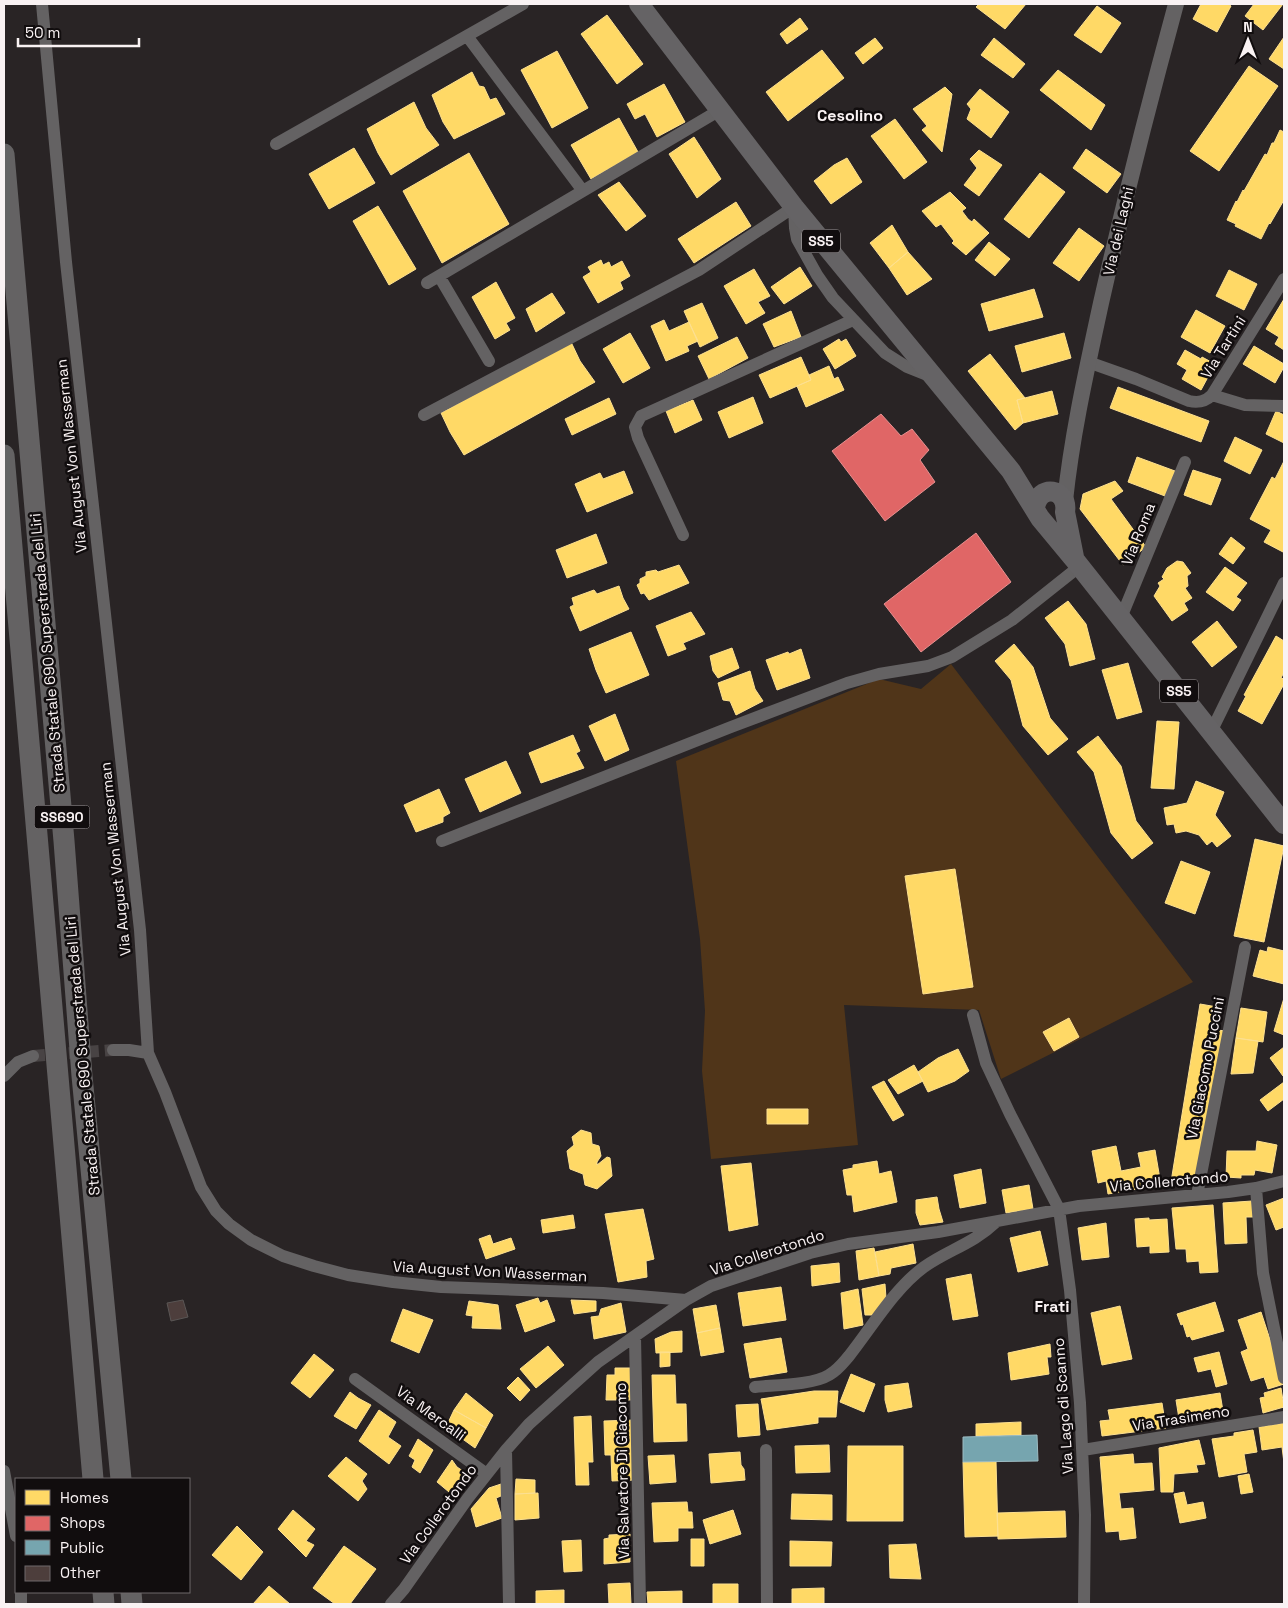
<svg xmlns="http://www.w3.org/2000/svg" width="1288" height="1608" font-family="'Space Grotesk',sans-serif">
<rect width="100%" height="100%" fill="#292425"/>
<path fill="#503519" d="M 951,664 L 1193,982 L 1001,1079 L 979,1010 L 844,1005 L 858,1145 L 711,1159 L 702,1071 L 705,1011 L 700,939 L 676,761 L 879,679 L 921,689 Z"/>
<path fill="#ffd966" stroke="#fde090" d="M 979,4 L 1026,4 L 1005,29 L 976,7 Z
M 1201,4 L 1228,4 L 1231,6 L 1217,32 L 1193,19 Z
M 1254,4 L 1283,4 L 1263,30 L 1245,16 Z
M 1097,6 L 1121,23 L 1101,53 L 1074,35 Z
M 607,15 L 643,64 L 617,84 L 581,34 Z
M 800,18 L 808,29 L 787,44 L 780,34 Z
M 1284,37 L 1284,69 L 1269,59 Z
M 875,38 L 883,48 L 863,64 L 855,53 Z
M 994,38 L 1025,64 L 1013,78 L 981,55 Z
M 822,50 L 844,78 L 788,121 L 766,92 Z
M 557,51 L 588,108 L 552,128 L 521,70 Z
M 1249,66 L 1278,86 L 1219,171 L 1190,151 Z
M 1058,70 L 1105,105 L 1091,130 L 1040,90 Z
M 472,72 L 479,86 L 484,87 L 490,100 L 496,98 L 505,114 L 454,139 L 443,122 L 432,95 Z
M 664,84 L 685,122 L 657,137 L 645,114 L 635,119 L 627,104 Z
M 945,87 L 952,94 L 942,152 L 922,130 L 927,126 L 913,109 Z
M 980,89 L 1009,112 L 991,138 L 967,119 L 971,109 L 967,104 Z
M 414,102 L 426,128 L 439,145 L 391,175 L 378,153 L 367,129 Z
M 619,118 L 638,152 L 591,179 L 571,145 Z
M 895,119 L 927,162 L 904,179 L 871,136 Z
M 1280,130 L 1284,132 L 1284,200 L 1270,224 L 1269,223 L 1261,239 L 1235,226 L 1236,224 L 1227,220 L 1236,201 L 1237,202 L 1243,190 L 1244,191 L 1265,154 L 1267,155 L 1272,143 L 1274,143 Z
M 694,137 L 721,179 L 697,198 L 669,154 Z
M 354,148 L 375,183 L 329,209 L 309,174 Z
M 1086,149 L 1121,174 L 1107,193 L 1073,168 Z
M 979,150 L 1002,165 L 979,196 L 964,185 L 977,168 L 970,159 Z
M 469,153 L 509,224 L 442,263 L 403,191 Z
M 847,158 L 862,182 L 831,204 L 814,181 L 834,165 Z
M 1040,173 L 1065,192 L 1029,238 L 1004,219 Z
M 619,182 L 646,216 L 626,231 L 598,195 Z
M 950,192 L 966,208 L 962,211 L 968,219 L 972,222 L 974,219 L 989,233 L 966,255 L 952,243 L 954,241 L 941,224 L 936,227 L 922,211 Z
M 736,202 L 751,226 L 694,263 L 678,239 Z
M 378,206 L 416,269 L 389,285 L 353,221 Z
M 892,225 L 908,252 L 889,268 L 870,243 Z
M 1079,228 L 1104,246 L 1079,281 L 1053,263 Z
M 989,242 L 1010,259 L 995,276 L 975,260 Z
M 908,252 L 932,279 L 907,295 L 889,268 Z
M 601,260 L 603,265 L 609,262 L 611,267 L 622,261 L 630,276 L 620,282 L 623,289 L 598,303 L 583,277 L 591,272 L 588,267 Z
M 800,267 L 812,286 L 784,304 L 771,287 Z
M 754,269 L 770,296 L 758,302 L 765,313 L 746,324 L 724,286 Z
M 1229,270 L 1257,284 L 1244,310 L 1216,296 Z
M 496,282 L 515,318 L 506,323 L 510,330 L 495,339 L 472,297 Z
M 1034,289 L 1043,317 L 989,331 L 981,304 Z
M 552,293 L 565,313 L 536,332 L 526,309 Z
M 1284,299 L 1284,350 L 1275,344 L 1279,337 L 1266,329 Z
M 702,303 L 718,338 L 700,347 L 684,311 Z
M 1196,310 L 1225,326 L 1210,353 L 1181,337 Z
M 791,311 L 801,337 L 774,347 L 763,324 Z
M 664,320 L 669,331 L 689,322 L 698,341 L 687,346 L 689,351 L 666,361 L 651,326 Z
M 630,333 L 650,368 L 623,383 L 603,349 Z
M 1064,333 L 1071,358 L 1022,372 L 1015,346 Z
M 737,337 L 748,358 L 709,379 L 698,356 Z
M 839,339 L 841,342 L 846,339 L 856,356 L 835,369 L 823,349 Z
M 571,342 L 580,361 L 595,382 L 464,455 L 450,432 L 441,413 Z
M 1254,346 L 1284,364 L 1284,367 L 1275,383 L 1243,364 Z
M 1185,350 L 1201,359 L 1202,357 L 1215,364 L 1201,390 L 1182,379 L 1187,370 L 1177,364 Z
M 990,354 L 1025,398 L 1017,400 L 1023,423 L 1015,430 L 968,371 Z
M 801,357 L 811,380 L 770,398 L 759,375 Z
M 829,366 L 834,379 L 838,377 L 844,390 L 806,407 L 797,386 L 811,380 L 809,375 Z
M 1118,387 L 1209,421 L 1201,442 L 1110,408 Z
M 1052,391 L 1058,414 L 1023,423 L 1017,400 Z
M 753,397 L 763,423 L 729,438 L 718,412 Z
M 609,398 L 616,414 L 572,435 L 565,419 Z
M 693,400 L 702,420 L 675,433 L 666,411 Z
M 1276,411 L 1284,415 L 1284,443 L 1266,434 Z
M 1235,437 L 1262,450 L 1250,474 L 1224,461 Z
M 1137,457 L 1175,471 L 1165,496 L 1128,482 Z
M 1284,461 L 1284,550 L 1283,552 L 1264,542 L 1271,530 L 1250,519 L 1272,477 L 1275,479 Z
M 1193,470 L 1221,479 L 1211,505 L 1184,495 Z
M 624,471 L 633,493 L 587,512 L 575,484 L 600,473 L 603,479 Z
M 1115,481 L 1123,491 L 1111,499 L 1146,547 L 1123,565 L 1080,509 L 1083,494 Z
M 596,534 L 607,563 L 567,578 L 556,550 Z
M 1231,537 L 1245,548 L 1233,564 L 1219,554 Z
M 1177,561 L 1183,562 L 1191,573 L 1187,576 L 1188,586 L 1185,588 L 1192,598 L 1184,603 L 1188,610 L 1172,621 L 1154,596 L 1160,586 L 1158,583 L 1164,579 L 1162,577 L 1167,568 Z
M 679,565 L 689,583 L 649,600 L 644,593 L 641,594 L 637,585 L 640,583 L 640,579 L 646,576 L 646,572 L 656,570 L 658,572 Z
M 1225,567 L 1247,583 L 1236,597 L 1241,600 L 1233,611 L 1206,592 Z
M 619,586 L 623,598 L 629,609 L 580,631 L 570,607 L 574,605 L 572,598 L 594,590 L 597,594 Z
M 1068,601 L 1086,624 L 1095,659 L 1070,666 L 1065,644 L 1045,618 Z
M 691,612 L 705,634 L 683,643 L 686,649 L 668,656 L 656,626 Z
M 1217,621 L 1237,647 L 1212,667 L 1192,642 Z
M 631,632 L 649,675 L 606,693 L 596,670 L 589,649 Z
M 1276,636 L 1284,641 L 1284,672 L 1281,678 L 1284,679 L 1284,684 L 1262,724 L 1238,711 L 1246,696 L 1244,695 Z
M 1014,644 L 1033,667 L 1050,718 L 1068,739 L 1048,755 L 1023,726 L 1011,680 L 995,661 Z
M 732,648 L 739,668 L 718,678 L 713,671 L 710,656 Z
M 801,649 L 810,678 L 777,690 L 766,660 L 788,652 L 789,654 Z
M 1128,663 L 1142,712 L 1117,719 L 1102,670 Z
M 750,671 L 755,689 L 763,701 L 736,715 L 730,701 L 723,700 L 718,683 Z
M 615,714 L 629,750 L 605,761 L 589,726 Z
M 1157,721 L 1179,722 L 1174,789 L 1151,788 Z
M 573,735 L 580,751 L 576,753 L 584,768 L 541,783 L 529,753 Z
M 1098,736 L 1121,766 L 1136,821 L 1153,843 L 1132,859 L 1111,833 L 1094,772 L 1077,752 Z
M 506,761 L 521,793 L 480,812 L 465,779 Z
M 1196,781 L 1224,792 L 1215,815 L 1231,836 L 1217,847 L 1212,841 L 1207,845 L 1199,835 L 1186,831 L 1176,833 L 1174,824 L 1167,825 L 1164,808 L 1187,803 Z
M 439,789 L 450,813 L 443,817 L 443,822 L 416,832 L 404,805 Z
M 1255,839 L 1284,846 L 1264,942 L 1234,936 Z
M 1181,861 L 1210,872 L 1195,914 L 1165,903 Z
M 955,869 L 973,987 L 923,994 L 905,876 Z
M 1268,947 L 1284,951 L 1284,984 L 1253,976 L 1260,950 L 1267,952 Z
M 1284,998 L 1284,1035 L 1274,1031 Z
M 1200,1004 L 1223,1008 L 1218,1030 L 1225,1031 L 1195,1182 L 1171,1182 Z
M 1241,1008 L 1267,1012 L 1263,1042 L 1236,1038 Z
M 1069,1018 L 1079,1037 L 1054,1051 L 1043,1032 Z
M 1236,1038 L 1258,1041 L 1253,1073 L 1231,1074 Z
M 1284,1047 L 1284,1075 L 1283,1076 L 1270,1058 Z
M 958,1049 L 969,1071 L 955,1081 L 928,1092 L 918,1072 L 938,1058 Z
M 914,1065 L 923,1081 L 898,1094 L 888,1080 Z
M 884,1081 L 904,1115 L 893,1121 L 872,1087 Z
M 1284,1082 L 1284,1099 L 1268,1111 L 1260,1100 Z
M 767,1109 L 808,1109 L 808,1124 L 767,1124 Z
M 581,1130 L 591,1133 L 592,1144 L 599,1146 L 601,1156 L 597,1162 L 597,1165 L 607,1157 L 610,1158 L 612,1176 L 597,1189 L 585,1185 L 583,1174 L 570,1169 L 567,1151 L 574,1145 L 572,1137 Z
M 1257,1141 L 1277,1145 L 1272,1173 L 1255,1170 L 1254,1175 L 1241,1175 L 1241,1178 L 1226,1177 L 1227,1151 L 1256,1151 Z
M 1116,1146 L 1121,1171 L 1141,1167 L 1138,1153 L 1155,1150 L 1161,1185 L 1108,1194 L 1106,1181 L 1098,1183 L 1092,1151 Z
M 877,1161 L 879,1174 L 891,1171 L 897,1202 L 854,1212 L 852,1195 L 847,1195 L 843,1170 L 853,1168 L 853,1165 Z
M 751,1163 L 758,1225 L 729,1231 L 721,1166 Z
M 981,1169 L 986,1203 L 960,1208 L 954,1175 Z
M 1029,1185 L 1033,1209 L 1006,1213 L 1002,1190 Z
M 937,1197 L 939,1209 L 943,1222 L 920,1225 L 916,1213 L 916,1200 Z
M 1284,1198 L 1284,1227 L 1276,1230 L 1266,1205 Z
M 1252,1201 L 1253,1217 L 1246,1217 L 1247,1243 L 1225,1244 L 1223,1203 Z
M 1213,1205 L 1218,1272 L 1200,1273 L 1199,1261 L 1187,1262 L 1186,1249 L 1176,1249 L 1172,1208 Z
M 643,1209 L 654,1259 L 646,1261 L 647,1277 L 618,1282 L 605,1214 Z
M 573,1215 L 575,1228 L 543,1233 L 541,1220 Z
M 1149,1218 L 1149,1220 L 1167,1219 L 1169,1252 L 1150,1253 L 1150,1246 L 1137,1247 L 1135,1219 Z
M 1106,1223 L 1109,1257 L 1082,1260 L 1078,1228 Z
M 1040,1231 L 1048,1265 L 1018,1272 L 1010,1238 Z
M 490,1235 L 493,1244 L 511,1238 L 515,1249 L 486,1259 L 479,1239 Z
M 913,1244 L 916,1263 L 891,1268 L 890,1274 L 879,1276 L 875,1252 Z
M 874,1248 L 879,1276 L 859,1280 L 856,1251 Z
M 839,1263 L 840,1282 L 812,1286 L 811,1266 Z
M 971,1274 L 978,1316 L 953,1320 L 946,1279 Z
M 885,1284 L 886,1298 L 875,1315 L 865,1315 L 862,1289 Z
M 781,1287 L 786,1320 L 743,1326 L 738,1293 Z
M 858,1289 L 863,1325 L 844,1329 L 841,1293 Z
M 538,1298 L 540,1303 L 547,1300 L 555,1321 L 525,1332 L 516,1305 Z
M 571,1300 L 596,1301 L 596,1311 L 574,1314 Z
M 469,1301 L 498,1305 L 501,1329 L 472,1328 L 473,1316 L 466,1315 Z
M 1215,1302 L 1224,1331 L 1192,1340 L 1190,1336 L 1187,1337 L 1183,1324 L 1181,1325 L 1177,1314 Z
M 621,1303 L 626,1332 L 594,1339 L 591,1317 L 599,1316 L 601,1309 Z
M 716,1305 L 720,1328 L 697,1333 L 693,1309 Z
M 1120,1306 L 1132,1359 L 1102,1365 L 1091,1313 Z
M 403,1309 L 433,1320 L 419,1353 L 391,1341 Z
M 1261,1312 L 1284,1382 L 1284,1384 L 1268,1389 L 1264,1377 L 1251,1381 L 1241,1352 L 1248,1349 L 1238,1320 Z
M 720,1328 L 724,1352 L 701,1356 L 697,1333 Z
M 682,1331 L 682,1352 L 656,1353 L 655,1339 L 671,1332 Z
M 781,1338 L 787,1372 L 750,1378 L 744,1344 Z
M 1050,1344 L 1051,1357 L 1047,1357 L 1049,1374 L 1011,1380 L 1008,1353 Z
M 548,1346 L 564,1365 L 536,1388 L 520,1369 Z
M 660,1352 L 670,1352 L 670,1366 L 660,1367 Z
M 1219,1352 L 1227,1384 L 1216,1387 L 1211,1369 L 1198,1372 L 1194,1358 Z
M 314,1354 L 334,1370 L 310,1398 L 291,1383 Z
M 615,1368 L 633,1368 L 632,1400 L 606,1400 L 607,1375 L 615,1375 Z
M 851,1374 L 875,1384 L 864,1412 L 840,1402 Z
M 652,1375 L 675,1375 L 676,1404 L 686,1404 L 687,1441 L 654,1442 Z
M 518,1377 L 530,1390 L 520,1401 L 507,1388 Z
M 908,1383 L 912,1407 L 888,1412 L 885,1400 L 885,1386 Z
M 1281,1388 L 1284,1407 L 1263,1413 L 1260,1398 L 1265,1397 L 1264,1393 Z
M 814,1391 L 838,1391 L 836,1417 L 818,1417 L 818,1423 L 767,1430 L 761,1399 Z
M 350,1392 L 358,1398 L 371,1405 L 356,1429 L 334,1416 Z
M 466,1393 L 493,1415 L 486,1428 L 454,1410 Z
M 1220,1393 L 1224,1417 L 1180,1425 L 1176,1400 Z
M 1162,1403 L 1166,1428 L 1102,1436 L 1100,1421 L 1110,1420 L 1108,1410 Z
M 758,1404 L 760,1435 L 738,1437 L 736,1405 Z
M 379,1410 L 396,1422 L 388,1437 L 401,1446 L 389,1464 L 359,1441 Z
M 454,1410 L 486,1428 L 475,1448 L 446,1427 Z
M 591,1416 L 593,1462 L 588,1462 L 589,1485 L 576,1485 L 574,1417 Z
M 633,1420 L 635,1480 L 612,1481 L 611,1455 L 605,1455 L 604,1421 Z
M 1021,1422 L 1021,1435 L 976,1436 L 976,1424 Z
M 1284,1423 L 1284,1463 L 1282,1447 L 1262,1450 L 1259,1427 Z
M 1253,1430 L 1257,1452 L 1244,1454 L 1247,1472 L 1219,1477 L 1212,1439 L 1234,1436 L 1234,1433 Z
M 418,1439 L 433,1450 L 420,1473 L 412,1467 L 415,1460 L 409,1456 Z
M 1199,1440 L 1205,1464 L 1196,1465 L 1198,1472 L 1174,1474 L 1173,1492 L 1161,1492 L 1159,1448 Z
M 829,1445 L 830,1472 L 796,1473 L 795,1446 Z
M 848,1446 L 903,1446 L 903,1521 L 847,1521 Z
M 740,1452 L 741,1465 L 744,1469 L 745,1480 L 711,1483 L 709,1454 Z
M 1133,1454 L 1134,1464 L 1152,1463 L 1154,1490 L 1119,1493 L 1121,1509 L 1133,1508 L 1136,1538 L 1120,1540 L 1119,1531 L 1106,1532 L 1100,1457 Z
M 674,1455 L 676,1482 L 650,1484 L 648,1456 Z
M 346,1457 L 367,1474 L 362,1481 L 367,1489 L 358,1501 L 328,1476 Z
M 452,1460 L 457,1467 L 469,1475 L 455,1497 L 437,1482 Z
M 996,1461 L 998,1536 L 965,1537 L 963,1462 Z
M 1249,1474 L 1253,1492 L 1241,1494 L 1238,1476 Z
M 516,1479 L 535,1480 L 535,1493 L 515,1494 Z
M 501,1484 L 501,1496 L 496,1498 L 502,1518 L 476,1527 L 471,1509 L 489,1488 Z
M 1184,1492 L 1187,1505 L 1203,1502 L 1206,1518 L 1180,1523 L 1174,1494 Z
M 538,1493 L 539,1518 L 515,1520 L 515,1494 Z
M 792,1494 L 832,1495 L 832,1520 L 791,1519 Z
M 687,1502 L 688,1512 L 692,1512 L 693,1528 L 678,1528 L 678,1541 L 654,1542 L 652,1503 Z
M 293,1510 L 315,1529 L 306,1541 L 314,1545 L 306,1557 L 278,1529 Z
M 733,1510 L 741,1534 L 710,1544 L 703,1520 Z
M 1065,1511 L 1066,1537 L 998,1539 L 997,1513 Z
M 237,1526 L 263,1552 L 241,1580 L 212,1555 Z
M 630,1534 L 630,1562 L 604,1564 L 604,1539 L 609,1538 L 609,1535 Z
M 691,1539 L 704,1539 L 704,1566 L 691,1566 Z
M 581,1540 L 582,1571 L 564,1572 L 562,1541 Z
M 790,1541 L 832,1542 L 831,1566 L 790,1566 Z
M 916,1544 L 921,1579 L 890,1578 L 889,1545 Z
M 344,1546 L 376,1569 L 350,1604 L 335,1604 L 313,1588 Z
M 630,1583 L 631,1604 L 609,1604 L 608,1584 Z
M 713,1584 L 738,1584 L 738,1604 L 713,1604 Z
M 269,1586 L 290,1604 L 253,1604 Z
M 824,1588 L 824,1604 L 792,1604 L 792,1589 Z
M 564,1590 L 564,1604 L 536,1604 L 536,1591 Z
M 682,1591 L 682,1604 L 648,1604 L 647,1592 Z"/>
<path fill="#e06666" stroke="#e89090" d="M 881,414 L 901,436 L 912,429 L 929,450 L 920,460 L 935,482 L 885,521 L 832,451 Z
M 976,533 L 1011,582 L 921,652 L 884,604 Z"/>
<path fill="#76a5af" stroke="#9dbcc3" d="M 1037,1435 L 1038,1461 L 963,1462 L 963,1437 Z"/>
<path fill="#4d3e3c" stroke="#5a5655" d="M 183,1300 L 188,1317 L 171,1321 L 167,1303 Z"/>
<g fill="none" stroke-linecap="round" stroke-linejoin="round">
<path stroke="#484344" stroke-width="12" stroke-dasharray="12 6" stroke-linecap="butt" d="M 33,1056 L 113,1050"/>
<path stroke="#646263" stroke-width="12" d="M 42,4 L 66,262 L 140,930 L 148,1053 L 165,1092 L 201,1187 L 216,1211 L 229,1224 L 251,1240 L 283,1256 L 314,1266 L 348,1275 L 393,1282 L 441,1287 L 603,1293 L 686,1300
M 467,36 L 583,191
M 276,144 L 523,4
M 794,207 L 795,228 L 797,239 L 817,275 L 833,298 L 885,353 L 907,367 L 932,377
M 439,276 L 489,361
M 427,283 L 720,110
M 1088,362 L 1136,379 L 1189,401 C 1198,403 1205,402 1212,395 L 1284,279
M 1212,395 L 1245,405 L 1284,406
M 424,415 L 699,270 L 794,207
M 683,535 L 638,438 L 635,427 L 641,416 L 853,320
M 1121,618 L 1185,462
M 1211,732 L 1284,583
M 442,841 L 731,727 L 847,683 L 879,674 L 928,666 L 952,657 L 1012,620 L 1080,566
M 973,1015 L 986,1063 L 1010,1114 L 1059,1209 L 1070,1290 L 1080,1403 L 1085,1515 L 1084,1604
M 113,1050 L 129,1050 L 148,1053
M 4,1076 L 18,1062 L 33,1056
M 1256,1188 L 1263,1273 L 1284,1378
M 1197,1195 L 1245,947
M 635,1336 L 640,1604
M 355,1379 L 487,1474
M 755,1387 C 775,1385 813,1385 829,1375 C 838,1370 843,1363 849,1356 C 872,1327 894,1289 924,1267 C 948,1250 973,1244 996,1222
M 506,1450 L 509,1604
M 766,1450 L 767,1604
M 1083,1450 L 1284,1417
M 4,1471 L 16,1536
M 21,1592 L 21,1604
M 391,1604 L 404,1589 L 468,1498 L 506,1450 L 529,1424 L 598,1362 L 686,1300 L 711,1286 L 810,1253 L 848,1244 L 938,1232 L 1079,1206 L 1228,1192 L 1256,1188 L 1284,1181"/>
<path stroke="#646263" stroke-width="16" d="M 1065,501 C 1072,434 1087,368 1101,303 C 1124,202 1149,103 1176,4"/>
<path stroke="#656365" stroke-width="20" d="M 639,4 L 794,207 L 1011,471 L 1040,518 L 1074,559 L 1284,824
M 1035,508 C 1038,483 1069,488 1065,512 L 1074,557"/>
<path stroke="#646263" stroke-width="21" d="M 4,154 L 64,841 L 82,1076 L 121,1479
M 4,455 L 93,1479
M 103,1592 L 104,1604
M 131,1592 L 132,1604"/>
</g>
<g text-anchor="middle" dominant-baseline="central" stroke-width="5" stroke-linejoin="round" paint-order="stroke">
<g fill="#110d0e" stroke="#b3adae" stroke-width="1">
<rect x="802" y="229.5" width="38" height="23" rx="4"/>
<rect x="1160" y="679.5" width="38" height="23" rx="4"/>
<rect x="34.5" y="805.5" width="55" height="23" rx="4"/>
</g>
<g font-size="14" font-weight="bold" fill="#f9f2f3">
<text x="821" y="241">SS5</text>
<text x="1179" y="691">SS5</text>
<text x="62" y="817">SS690</text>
</g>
<g font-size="15" fill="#f9f2f3" stroke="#110d0e">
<text transform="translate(1118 231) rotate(-77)">Via dei Laghi</text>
<text transform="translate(1223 347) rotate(-58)">Via Tartini</text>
<text transform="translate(71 456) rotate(-96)">Via August Von Wasserman</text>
<text transform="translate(1138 534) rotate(-68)">Via Roma</text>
<text transform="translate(47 653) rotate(-95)">Strada Statale 690 Superstrada del Liri</text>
<text transform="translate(115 859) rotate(-96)">Via August Von Wasserman</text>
<text transform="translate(82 1056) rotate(-95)">Strada Statale 690 Superstrada del Liri</text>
<text transform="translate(1205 1068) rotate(-79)">Via Giacomo Puccini</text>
<text transform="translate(1169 1181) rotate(-5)">Via Collerotondo</text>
<text transform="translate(767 1252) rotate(-18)">Via Collerotondo</text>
<text transform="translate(490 1271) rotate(3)">Via August Von Wasserman</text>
<text transform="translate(1063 1406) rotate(-94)">Via Lago di Scanno</text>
<text transform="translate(431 1413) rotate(36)">Via Mercalli</text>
<text transform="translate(1181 1418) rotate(-9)">Via Trasimeno</text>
<text transform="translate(622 1471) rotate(-91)">Via Salvatore Di Giacomo</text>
<text transform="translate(438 1514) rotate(-54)">Via Collerotondo</text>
</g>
<g font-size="16" font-weight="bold" fill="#f9f2f3" stroke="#110d0e">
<text x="850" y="115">Cesolino</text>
<text x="1052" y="1306">Frati</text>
</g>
</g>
<rect width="1288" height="1608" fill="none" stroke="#f9f2f3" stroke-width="10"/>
<rect x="15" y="1478" width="175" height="115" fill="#110d0e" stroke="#6e696a"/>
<rect x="25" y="1490" width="25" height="15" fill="#ffd966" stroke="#6e696a"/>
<text x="60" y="1503" font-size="15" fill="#f9f2f3">Homes</text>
<rect x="25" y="1516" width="25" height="15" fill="#e06666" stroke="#6e696a"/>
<text x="60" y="1528" font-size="15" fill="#f9f2f3">Shops</text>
<rect x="25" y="1540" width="25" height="15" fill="#76a5af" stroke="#6e696a"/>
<text x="60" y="1553" font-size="15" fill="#f9f2f3">Public</text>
<rect x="25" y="1566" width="25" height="15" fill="#4d3e3c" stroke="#6e696a"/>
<text x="60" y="1578" font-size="15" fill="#f9f2f3">Other</text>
<g transform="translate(1248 40)" stroke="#110d0e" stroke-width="4" paint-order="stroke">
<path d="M0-4L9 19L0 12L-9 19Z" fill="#f9f2f3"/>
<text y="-8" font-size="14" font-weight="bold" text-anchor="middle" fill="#f9f2f3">N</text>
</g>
<path d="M18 38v8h121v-8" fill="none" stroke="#f9f2f3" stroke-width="2.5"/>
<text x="25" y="38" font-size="15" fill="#f9f2f3" stroke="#110d0e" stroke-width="4" paint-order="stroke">50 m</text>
</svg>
